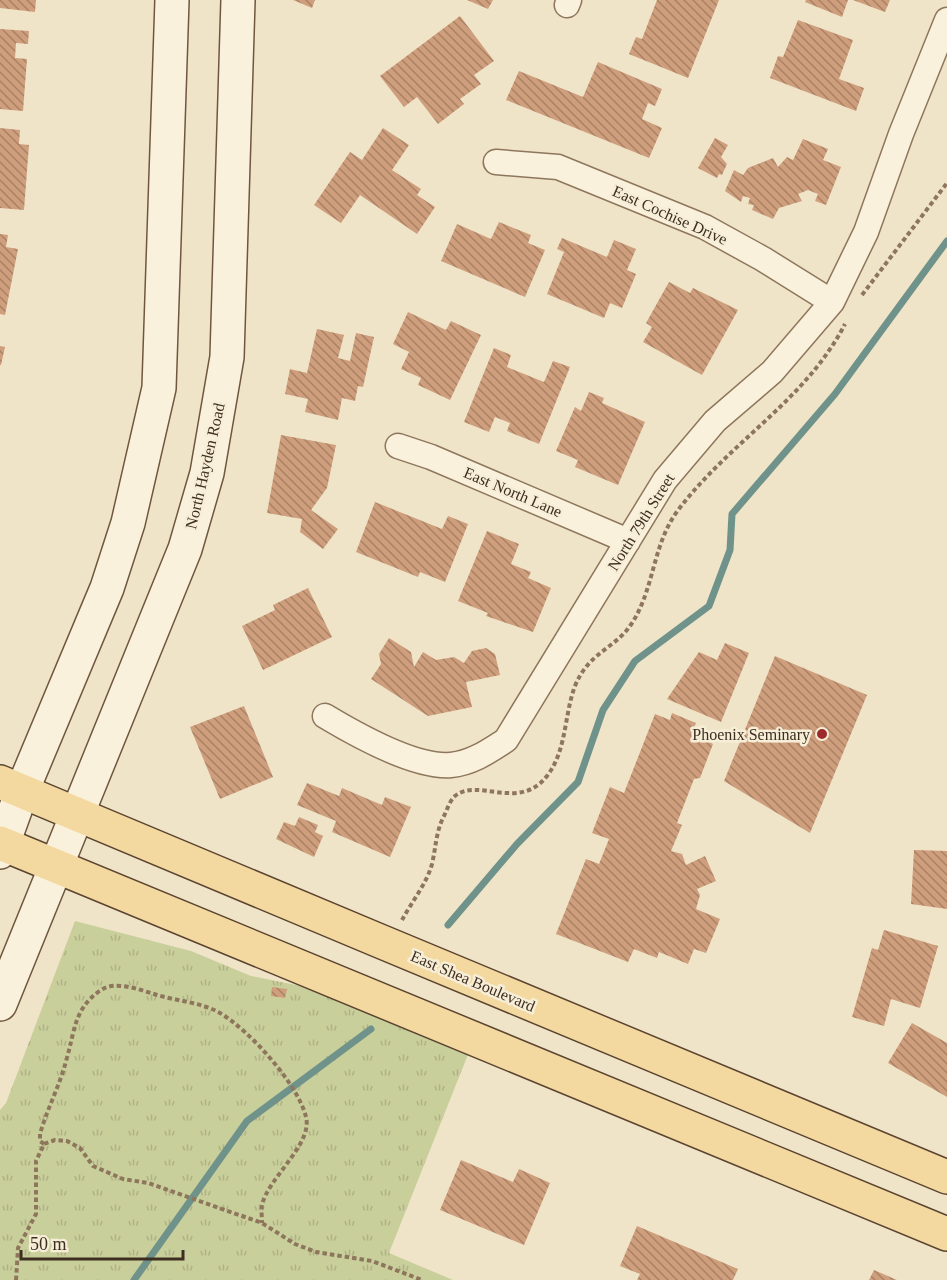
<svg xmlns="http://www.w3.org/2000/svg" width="947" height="1280" font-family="'Times New Roman',serif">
<defs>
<pattern id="grass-tufts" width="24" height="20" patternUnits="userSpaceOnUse" patternTransform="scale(1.5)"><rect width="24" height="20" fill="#c9cf9b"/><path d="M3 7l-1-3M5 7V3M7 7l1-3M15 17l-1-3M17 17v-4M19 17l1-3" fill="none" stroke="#aeb285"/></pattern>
<pattern id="building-back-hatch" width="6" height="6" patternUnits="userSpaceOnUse" patternTransform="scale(1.5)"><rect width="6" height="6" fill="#cf9f7d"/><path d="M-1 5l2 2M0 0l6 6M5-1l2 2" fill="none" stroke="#a98266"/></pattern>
</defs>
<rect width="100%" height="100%" fill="#f0e4c8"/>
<path fill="url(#grass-tufts)" d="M 75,921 L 191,951 L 251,976 L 301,986 L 469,1052 L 389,1253 L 453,1280 L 0,1280 L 0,1110 L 6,1103 Z"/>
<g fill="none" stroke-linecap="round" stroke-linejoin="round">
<path stroke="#6f938a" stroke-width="7" d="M 448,925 L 517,844 L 578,782 L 603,710 L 635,661 L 709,606 L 730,550 L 732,514 L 835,394 L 947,241
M 134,1280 L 247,1121 L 371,1029"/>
</g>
<path fill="url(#building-back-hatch)" d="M 0,0 L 36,0 L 35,12 L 0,8 Z
M 293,0 L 315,0 L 312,8 Z
M 467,0 L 493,0 L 488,9 Z
M 657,0 L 719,0 L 688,78 L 629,54 L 636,37 L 642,39 Z
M 806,0 L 848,0 L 842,17 L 805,2 Z
M 853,0 L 890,0 L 885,12 Z
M 460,16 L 494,61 L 474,75 L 481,84 L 460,99 L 464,104 L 438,124 L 417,97 L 404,107 L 380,76 Z
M 798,20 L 853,40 L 839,79 L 864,88 L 856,111 L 770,78 L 778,56 L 783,57 Z
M 0,29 L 29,31 L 28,44 L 16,43 L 15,58 L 27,59 L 23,111 L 0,109 Z
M 598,62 L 662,89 L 655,106 L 648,103 L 642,119 L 662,128 L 649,158 L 506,100 L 519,71 L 583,97 Z
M 0,128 L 20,130 L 19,144 L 29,145 L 24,210 L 0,208 Z
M 383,128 L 409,145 L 392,170 L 421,189 L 417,195 L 435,207 L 417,234 L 360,195 L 341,223 L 314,205 L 350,152 L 362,160 Z
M 715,138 L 728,145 L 721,157 L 727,164 L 722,175 L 719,174 L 717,178 L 698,168 Z
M 803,139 L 828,149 L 823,160 L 841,167 L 826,205 L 815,201 L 818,194 L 808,190 L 798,194 L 802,201 L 779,208 L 773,219 L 752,210 L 754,205 L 748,204 L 750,198 L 743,196 L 741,202 L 725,191 L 734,170 L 743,175 L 748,168 L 773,158 L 778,167 L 787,157 L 793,160 Z
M 499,222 L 531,235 L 528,243 L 545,250 L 525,297 L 441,261 L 457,224 L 491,239 Z
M 0,234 L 8,235 L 6,247 L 18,249 L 5,315 L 0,314 Z
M 562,238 L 607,257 L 614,240 L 636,249 L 627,270 L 636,274 L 622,308 L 610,303 L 604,318 L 547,294 L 564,252 L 557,249 Z
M 669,282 L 690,293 L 693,288 L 738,310 L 702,375 L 643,342 L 652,327 L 646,323 Z
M 408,312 L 446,330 L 451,321 L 481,335 L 450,400 L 418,385 L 421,378 L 401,369 L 409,352 L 393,344 Z
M 317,329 L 344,335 L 338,358 L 350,361 L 356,333 L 374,337 L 363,387 L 358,386 L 355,401 L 342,398 L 338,420 L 305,412 L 308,399 L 285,394 L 290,369 L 307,373 Z
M 0,346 L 5,347 L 1,365 L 0,365 Z
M 494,348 L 511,355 L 507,367 L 544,382 L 553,361 L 570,367 L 539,444 L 507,431 L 510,423 L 495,417 L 489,432 L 464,422 Z
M 589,392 L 604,398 L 602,403 L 645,422 L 618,485 L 575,467 L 578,460 L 556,451 L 575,407 L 581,411 Z
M 281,435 L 336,445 L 327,488 L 311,510 L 338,529 L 323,549 L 300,532 L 302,519 L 267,513 Z
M 375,502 L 442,529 L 448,516 L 468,524 L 445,582 L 420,572 L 418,577 L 356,552 Z
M 487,531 L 519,544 L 511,564 L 531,572 L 528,578 L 551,588 L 533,632 L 486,616 L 488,613 L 458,601 Z
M 308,588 L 332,637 L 263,670 L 242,626 L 275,610 L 273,605 Z
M 389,638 L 411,652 L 414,667 L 423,652 L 436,660 L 454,657 L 464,663 L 472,651 L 486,648 L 495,654 L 500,675 L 466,682 L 472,707 L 428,716 L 371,679 L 381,664 L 379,654 Z
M 725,643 L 749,653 L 721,722 L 667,699 L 699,652 L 717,660 Z
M 775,656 L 867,695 L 810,833 L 724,781 Z
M 244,706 L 273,777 L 220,799 L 190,727 Z
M 672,713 L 696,723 L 693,730 L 705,734 L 703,739 L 713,744 L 700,778 L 694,779 L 677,823 L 682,825 L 671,851 L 682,854 L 686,865 L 705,856 L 716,881 L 697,889 L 700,895 L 696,909 L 720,919 L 706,953 L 694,949 L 688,964 L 659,952 L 657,958 L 634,949 L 628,962 L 556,934 L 586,859 L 599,864 L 609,839 L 592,833 L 610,787 L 624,793 L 655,714 L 670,720 Z
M 307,783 L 339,796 L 342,788 L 382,805 L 385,797 L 411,807 L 390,857 L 332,832 L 336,821 L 297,805 Z
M 299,817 L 318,825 L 315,832 L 323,836 L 314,857 L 276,839 L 284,822 L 295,826 Z
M 914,850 L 947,851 L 947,909 L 911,904 Z
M 884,930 L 938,946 L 920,1008 L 891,999 L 884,1026 L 852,1017 L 872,948 L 878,950 Z
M 272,987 L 287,989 L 285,998 L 271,996 Z
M 912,1023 L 947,1043 L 947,1097 L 888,1063 Z
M 461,1160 L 513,1182 L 519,1169 L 550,1183 L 524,1245 L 440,1210 Z
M 637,1226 L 738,1269 L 733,1280 L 637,1280 L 640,1274 L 620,1266 Z
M 874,1270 L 897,1280 L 869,1280 Z"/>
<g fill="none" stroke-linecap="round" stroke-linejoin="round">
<g stroke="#8d765c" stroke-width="27">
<path id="street" d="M 567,5 L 569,0
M 496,162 L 558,167 L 705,227 L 763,259 L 832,302
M 398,446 L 431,457 L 628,541
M 325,716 C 355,734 415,768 451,765 C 472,763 489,751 506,740 L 665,480 L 715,421 L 772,372 L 832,302 L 866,232 L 901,134 L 947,20"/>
</g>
<g stroke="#6f573f" stroke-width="36">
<path id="secondary" d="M 0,852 L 22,791 L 107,588 L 128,523 L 159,388 L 172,0
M 0,1004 L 185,549 L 207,473 L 227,357 L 238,0"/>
</g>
<g stroke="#5b4430" stroke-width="36">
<path id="primary" d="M 0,782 C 316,913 630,1048 947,1177
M 0,843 L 947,1234"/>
</g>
<path stroke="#8d765c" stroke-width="4" stroke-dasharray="4.5 3" stroke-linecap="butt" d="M 862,295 L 947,183
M 402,920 C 411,903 427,883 432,864 C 436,847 436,831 444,816 C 447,810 450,800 455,796 C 478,777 519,812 547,776 C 567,750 564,715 575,686 C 588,653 615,648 630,626 C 654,592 652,547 676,513 C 726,444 805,402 845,324
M 44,1144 L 40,1141 L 40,1134 C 47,1109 60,1085 66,1061 C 75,1032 73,1009 101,990 C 115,980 140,990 154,994 C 175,1001 201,1002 220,1013 C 249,1030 298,1084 306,1117 C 313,1144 268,1178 262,1205 C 261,1210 262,1217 262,1223
M 16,1280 L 18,1248 L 36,1214 L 36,1161 L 44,1144 L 55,1140 L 67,1141 L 80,1148 L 93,1166 L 123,1179 L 148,1183 L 262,1223 L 295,1244 L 316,1252 L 372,1261 L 422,1280"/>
<use href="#street" stroke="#faf1dc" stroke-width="24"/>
<use href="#secondary" stroke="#faf1dc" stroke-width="33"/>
<use href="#primary" stroke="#f3d9a0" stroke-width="33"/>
</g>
<circle fill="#9e2a2b" stroke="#f7eed8" stroke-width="2" cx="822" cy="734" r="6"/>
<g text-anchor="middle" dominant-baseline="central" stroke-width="5" stroke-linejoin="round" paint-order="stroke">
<g font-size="16" fill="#3d2e20" stroke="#f7eed8">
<text transform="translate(670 215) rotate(24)">East Cochise Drive</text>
<text transform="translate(205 466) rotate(-77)">North Hayden Road</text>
<text transform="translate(513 492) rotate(23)">East North Lane</text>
<text transform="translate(641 522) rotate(-58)">North 79th Street</text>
<text transform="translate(473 981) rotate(23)">East Shea Boulevard</text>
</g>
<g font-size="16" fill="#3d2e20" stroke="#f7eed8" text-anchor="end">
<text x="810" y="734">Phoenix Seminary</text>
</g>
</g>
<path d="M21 1250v9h162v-9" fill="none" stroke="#3d2e20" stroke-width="3"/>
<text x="30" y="1250" font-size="18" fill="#3d2e20" stroke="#f7eed8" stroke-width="4.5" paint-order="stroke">50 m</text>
</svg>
